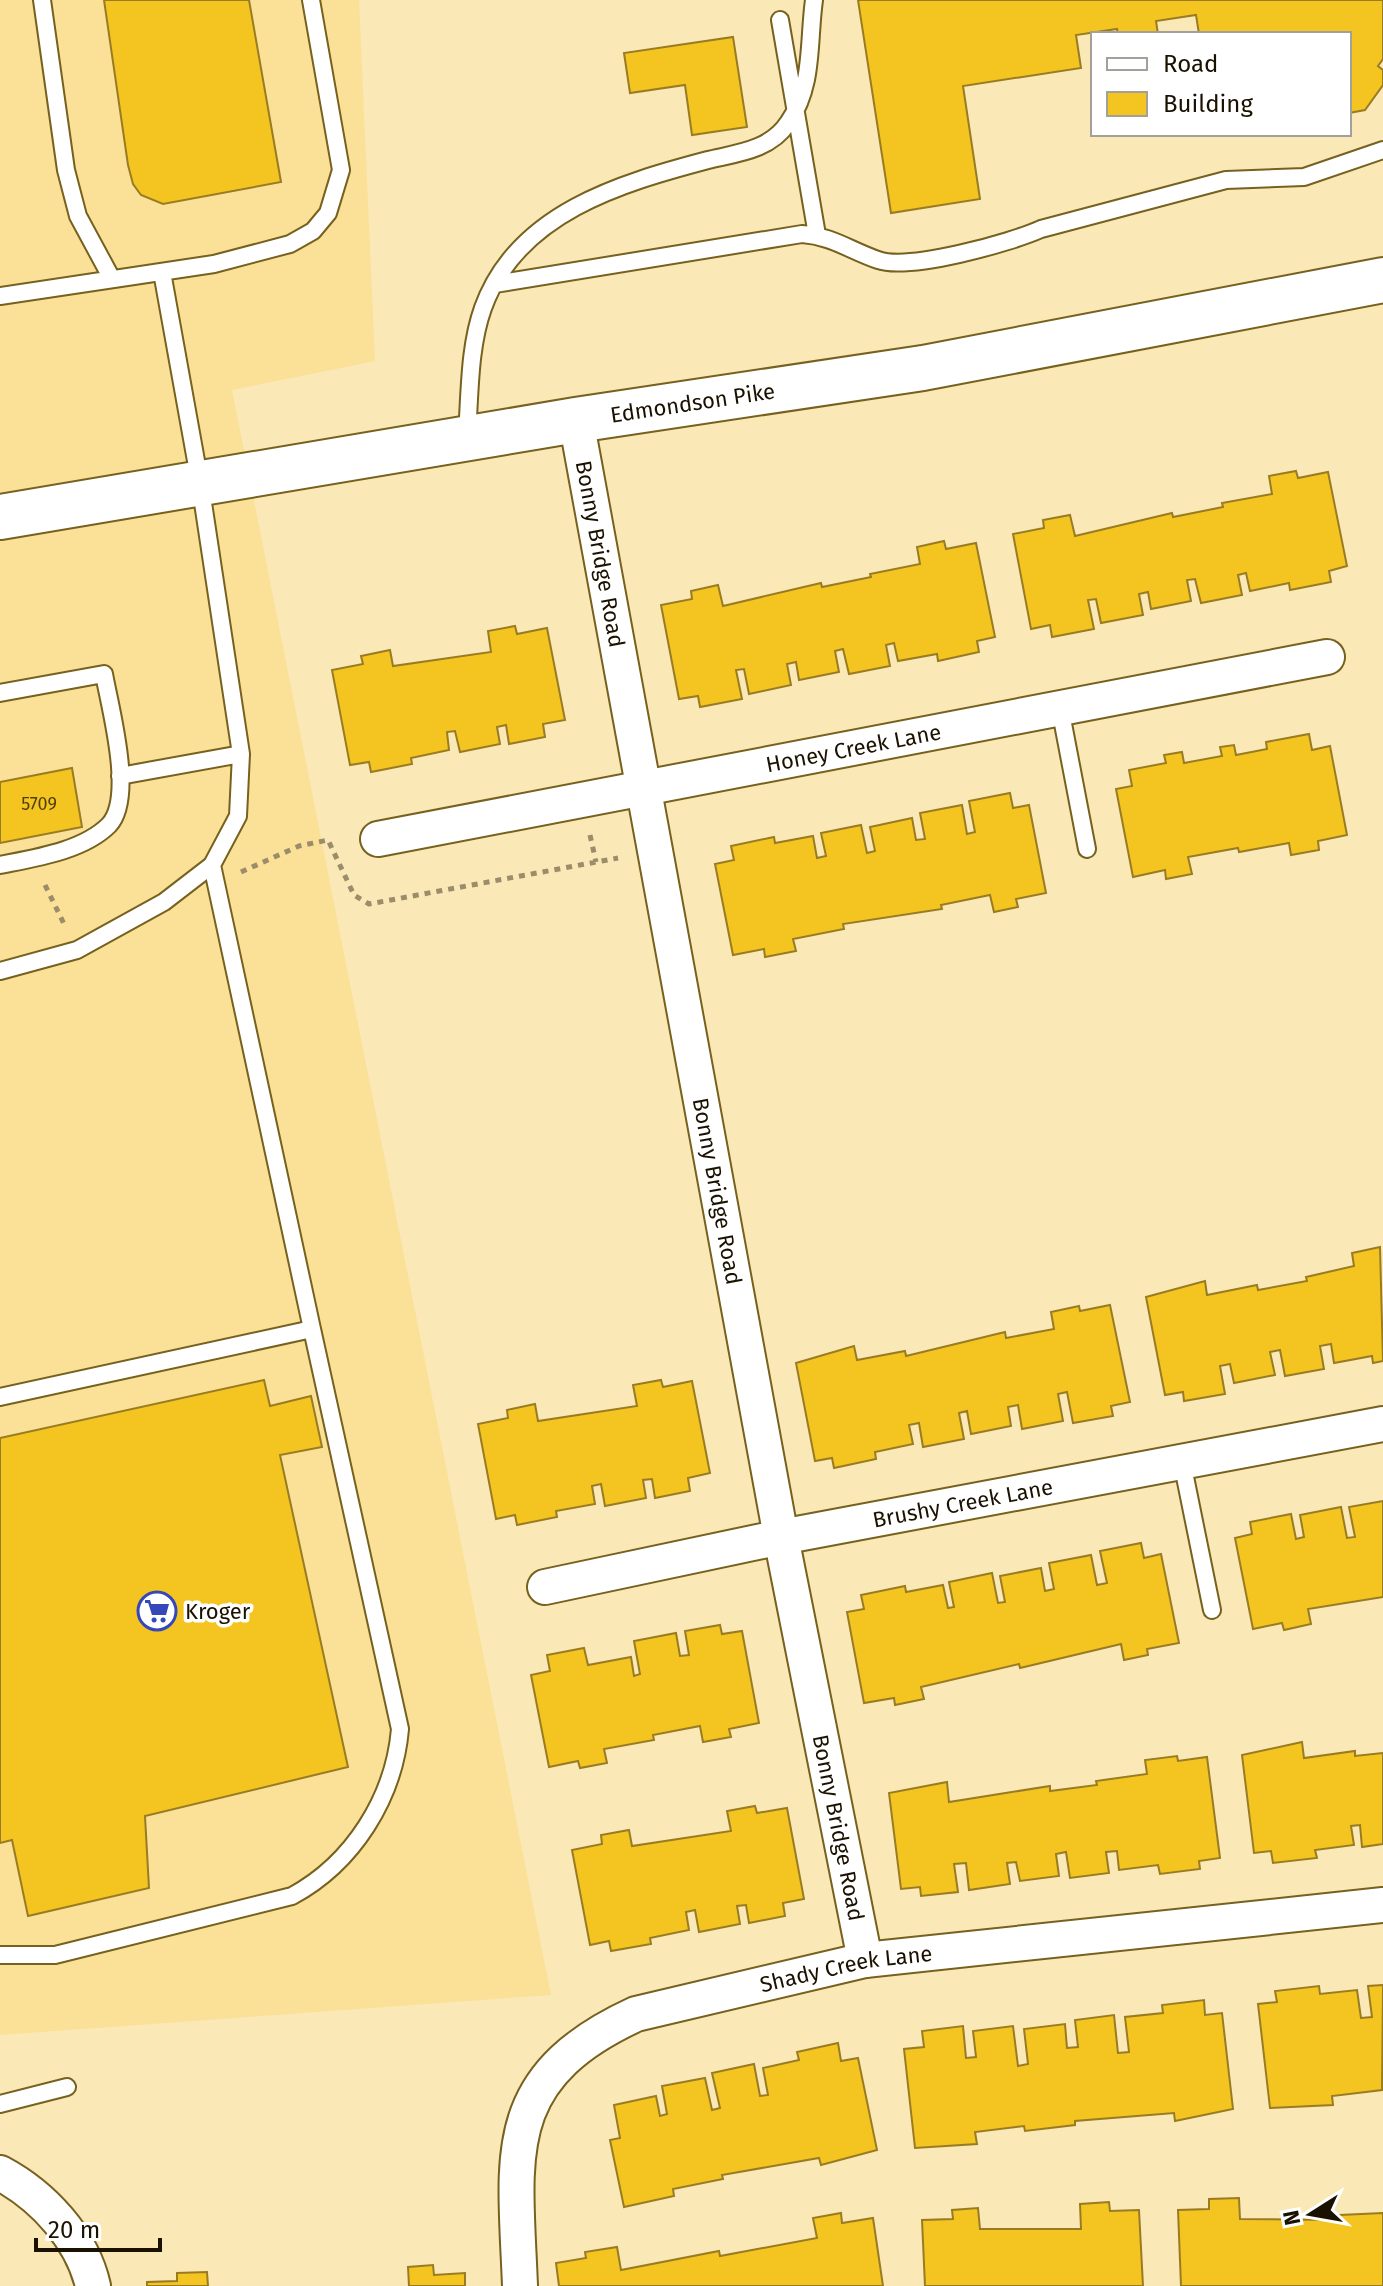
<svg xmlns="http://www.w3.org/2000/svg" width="1383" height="2286" font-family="'Fira Sans',sans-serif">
<rect width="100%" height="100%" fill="#fae8b7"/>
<path fill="#fbe098" d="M 0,0 L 359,0 L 375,361 L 232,390 L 551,1995 L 0,2035 Z"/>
<path fill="#f4c520" stroke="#997c22" stroke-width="2" d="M 104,0 L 249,0 L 281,182 L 163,204 L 141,195 L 133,184 L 128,165 Z
M 858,0 L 1383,0 L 1383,59 L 1378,66 L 1383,70 L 1383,85 L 1365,110 L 1349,113 L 1349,34 L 1199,34 L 1196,15 L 1156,21 L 1158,34 L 1118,34 L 1117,29 L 1076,35 L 1081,68 L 963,86 L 980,199 L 891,213 Z
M 733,37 L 747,127 L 692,135 L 685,85 L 630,93 L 624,53 Z
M 1296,471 L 1298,478 L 1328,472 L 1347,566 L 1329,571 L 1331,582 L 1290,590 L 1289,583 L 1250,591 L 1246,573 L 1238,575 L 1242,595 L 1201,603 L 1195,579 L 1187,580 L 1191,601 L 1151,609 L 1148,592 L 1139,594 L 1143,615 L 1101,623 L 1096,599 L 1088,600 L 1094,629 L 1052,637 L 1050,625 L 1031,629 L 1013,534 L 1044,528 L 1043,520 L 1070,515 L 1075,536 L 1172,513 L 1173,517 L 1223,507 L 1222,503 L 1272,494 L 1269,476 Z
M 944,541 L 946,549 L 976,543 L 995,637 L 977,641 L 979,652 L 938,661 L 937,654 L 898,661 L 894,643 L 886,645 L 890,666 L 849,674 L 843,649 L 835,651 L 839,672 L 799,680 L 796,662 L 787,664 L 791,685 L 749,694 L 744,669 L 736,670 L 742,699 L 700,707 L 698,696 L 679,699 L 661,605 L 692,599 L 691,591 L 718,585 L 723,606 L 821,583 L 822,587 L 871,577 L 870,574 L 920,564 L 917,547 Z
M 515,626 L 517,634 L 547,628 L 565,720 L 543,724 L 545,737 L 509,744 L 506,725 L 497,727 L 500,744 L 460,752 L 455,731 L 447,732 L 449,750 L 411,758 L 412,764 L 371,772 L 369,762 L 350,765 L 332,670 L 363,664 L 361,656 L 390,650 L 393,666 L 491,652 L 488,631 Z
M 1309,734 L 1312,750 L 1330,746 L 1347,835 L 1318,841 L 1319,850 L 1291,855 L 1289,843 L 1239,852 L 1238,848 L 1188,857 L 1192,874 L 1166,879 L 1165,870 L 1133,877 L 1116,789 L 1132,786 L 1129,770 L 1166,763 L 1164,755 L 1182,752 L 1184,763 L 1222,756 L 1220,747 L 1234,745 L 1236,755 L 1267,749 L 1266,742 Z
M 72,768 L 82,827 L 0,843 L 0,782 Z
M 1010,793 L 1013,808 L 1029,805 L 1046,893 L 1016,899 L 1018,907 L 994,912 L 990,895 L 941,905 L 942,909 L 843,924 L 844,929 L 793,939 L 796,951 L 765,957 L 764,949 L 733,955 L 715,864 L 734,860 L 731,846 L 774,837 L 775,843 L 813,836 L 817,858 L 826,856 L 821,833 L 861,825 L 867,853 L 875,851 L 870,827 L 912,818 L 916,840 L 925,839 L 920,813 L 962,805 L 967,834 L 975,832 L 969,801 Z
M 1380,1247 L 1383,1361 L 1373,1363 L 1372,1356 L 1334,1363 L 1331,1344 L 1320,1346 L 1324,1369 L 1285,1376 L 1280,1350 L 1270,1352 L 1275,1375 L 1234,1383 L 1230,1364 L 1220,1366 L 1225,1394 L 1184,1401 L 1183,1392 L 1165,1395 L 1146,1297 L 1205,1281 L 1207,1295 L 1257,1285 L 1258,1290 L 1307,1281 L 1306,1277 L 1354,1266 L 1352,1253 Z
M 1110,1305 L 1130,1402 L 1111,1406 L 1113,1416 L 1073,1423 L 1067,1392 L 1058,1394 L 1063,1421 L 1022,1429 L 1018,1405 L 1008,1407 L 1011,1426 L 971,1434 L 967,1411 L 959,1413 L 964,1439 L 923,1447 L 919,1423 L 909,1425 L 913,1444 L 875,1452 L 876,1459 L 834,1468 L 832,1458 L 815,1461 L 796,1363 L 854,1346 L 857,1360 L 905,1351 L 906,1356 L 1005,1332 L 1006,1338 L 1054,1329 L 1051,1312 L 1079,1306 L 1080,1311 Z
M 264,1380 L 270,1406 L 311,1396 L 322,1447 L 280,1455 L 348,1767 L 145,1816 L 149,1888 L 28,1916 L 12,1840 L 0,1843 L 0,1438 Z
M 661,1380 L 663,1387 L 692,1381 L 710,1473 L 688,1478 L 690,1491 L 655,1498 L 652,1479 L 643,1480 L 646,1498 L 605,1506 L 601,1484 L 592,1486 L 595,1504 L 556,1511 L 557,1517 L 517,1525 L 515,1515 L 496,1519 L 478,1424 L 508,1418 L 507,1410 L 535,1404 L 538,1421 L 637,1406 L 633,1385 Z
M 1383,1501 L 1383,1597 L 1308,1609 L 1311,1624 L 1284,1630 L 1282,1623 L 1253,1629 L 1235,1538 L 1252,1534 L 1250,1522 L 1291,1514 L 1296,1539 L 1304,1537 L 1300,1515 L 1341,1507 L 1347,1538 L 1355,1537 L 1349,1507 Z
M 1141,1543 L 1144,1558 L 1161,1554 L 1179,1643 L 1147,1649 L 1148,1655 L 1124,1660 L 1121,1644 L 1020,1668 L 1019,1664 L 921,1687 L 924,1699 L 895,1705 L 894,1698 L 864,1703 L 847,1612 L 864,1609 L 861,1595 L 905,1586 L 906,1592 L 943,1585 L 948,1608 L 954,1607 L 949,1582 L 992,1573 L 998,1603 L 1005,1602 L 1000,1576 L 1041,1568 L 1045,1591 L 1054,1589 L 1049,1563 L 1091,1555 L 1097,1585 L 1107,1583 L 1100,1551 Z
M 720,1625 L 722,1634 L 742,1631 L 759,1723 L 729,1729 L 731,1737 L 703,1742 L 700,1726 L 653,1735 L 654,1740 L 604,1749 L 607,1763 L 580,1768 L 578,1761 L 549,1767 L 531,1675 L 550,1671 L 547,1655 L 584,1648 L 588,1665 L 631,1657 L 634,1676 L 640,1674 L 634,1641 L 676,1633 L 680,1656 L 689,1655 L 685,1631 Z
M 1302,1742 L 1304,1758 L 1355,1751 L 1355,1756 L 1383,1753 L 1383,1844 L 1362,1847 L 1360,1825 L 1351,1826 L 1354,1845 L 1315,1850 L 1317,1858 L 1273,1863 L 1271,1851 L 1254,1853 L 1242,1755 Z
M 1177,1756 L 1178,1761 L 1207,1757 L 1220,1858 L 1199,1861 L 1200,1869 L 1160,1874 L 1158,1865 L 1119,1870 L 1117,1851 L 1106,1852 L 1109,1873 L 1070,1878 L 1066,1852 L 1056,1854 L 1059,1876 L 1020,1881 L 1016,1862 L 1007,1863 L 1010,1884 L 969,1890 L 966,1863 L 954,1864 L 958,1892 L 921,1896 L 920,1887 L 901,1889 L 889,1793 L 947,1782 L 949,1802 L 1050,1786 L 1050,1791 L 1097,1785 L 1096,1781 L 1147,1774 L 1145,1760 Z
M 755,1806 L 757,1813 L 787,1808 L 804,1899 L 783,1903 L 785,1916 L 749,1923 L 746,1905 L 737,1906 L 740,1924 L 699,1932 L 695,1910 L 686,1912 L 689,1930 L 650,1938 L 651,1944 L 611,1951 L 609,1941 L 590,1945 L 572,1850 L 602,1844 L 601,1835 L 629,1830 L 632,1846 L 731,1831 L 727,1811 Z
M 1383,1985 L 1382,2090 L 1332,2096 L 1333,2105 L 1270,2108 L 1258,2004 L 1277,2002 L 1275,1991 L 1319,1986 L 1320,1994 L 1357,1990 L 1361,2018 L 1372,2017 L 1368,1986 Z
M 1204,2000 L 1205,2015 L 1222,2013 L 1233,2109 L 1175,2121 L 1174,2113 L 1075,2121 L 1075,2125 L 1025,2131 L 1024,2126 L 975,2132 L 977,2144 L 915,2148 L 904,2049 L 924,2047 L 922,2031 L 963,2026 L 966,2058 L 976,2057 L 973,2031 L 1013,2026 L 1018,2066 L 1028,2064 L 1024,2029 L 1065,2024 L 1067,2048 L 1078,2047 L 1075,2020 L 1114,2015 L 1118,2053 L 1129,2052 L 1125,2017 L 1163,2013 L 1162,2005 Z
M 838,2043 L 841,2061 L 858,2058 L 877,2150 L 821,2165 L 819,2158 L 722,2175 L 723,2179 L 673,2189 L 674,2196 L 624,2207 L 610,2140 L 620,2138 L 614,2105 L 656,2096 L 660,2116 L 667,2114 L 662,2086 L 705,2078 L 712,2110 L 720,2108 L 712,2073 L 754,2064 L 760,2096 L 768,2095 L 763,2068 L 799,2060 L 797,2052 Z
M 1239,2198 L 1240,2219 L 1339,2220 L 1340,2215 L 1383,2213 L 1383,2286 L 1181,2286 L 1178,2210 L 1209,2209 L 1209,2199 Z
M 1109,2202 L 1110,2211 L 1139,2210 L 1143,2286 L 925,2286 L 922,2220 L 953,2219 L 952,2210 L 978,2208 L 980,2229 L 1081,2229 L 1080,2204 Z
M 841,2213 L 842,2223 L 873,2218 L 883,2286 L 559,2286 L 556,2263 L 586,2258 L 585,2252 L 617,2247 L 621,2270 L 719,2251 L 720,2256 L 817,2238 L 813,2218 Z
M 433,2265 L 434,2275 L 465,2273 L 465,2286 L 409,2286 L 408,2267 Z
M 207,2272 L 208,2286 L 147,2286 L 147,2282 L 177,2281 L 177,2273 Z"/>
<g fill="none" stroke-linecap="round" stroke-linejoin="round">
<g stroke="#76611e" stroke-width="20">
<path id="lane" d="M 42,0 L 66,170 L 78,216 L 112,279
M 780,20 L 817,235
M 495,284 L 802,234 C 832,236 851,251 878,260 C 909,271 1010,243 1041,229 L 1226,180 L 1304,177 L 1383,150
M 0,296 L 214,264 L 290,244 L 313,231 L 328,213 L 341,170 L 311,0
M 467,434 C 470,393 469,347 483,308 C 517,213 621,183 708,160 C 738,153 770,150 788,123 C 814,86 808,43 814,0
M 0,693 L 104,674 C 110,708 135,797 109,825 C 83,851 35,858 0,865
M 1060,708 L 1087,849
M 120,776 L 241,754 L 200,483 L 162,272
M 212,865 L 238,816 L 241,754
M 0,971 L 77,950 L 164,902 L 212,865 L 312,1329
M 0,1397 L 312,1329 L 400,1729 C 394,1798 353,1863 292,1896 L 55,1955 L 0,1955
M 1182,1462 L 1212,1610
M 0,2104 L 67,2087"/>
</g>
<g stroke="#76611e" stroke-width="38">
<g id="street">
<path id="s1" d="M 576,420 L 781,1537 L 865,1960"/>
<path id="s2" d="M 378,839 L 1327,657"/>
<path id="s3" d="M 545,1587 L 781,1537 L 1383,1424"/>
<path d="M 0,2173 C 43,2196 82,2238 93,2286"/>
<path id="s4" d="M 520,2286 C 515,2155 497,2078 636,2014 L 865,1960 L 1383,1905"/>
</g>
</g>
<g stroke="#76611e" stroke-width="48">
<g id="secondary">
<path id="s5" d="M 0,517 L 576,420 L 923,368 L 1383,280"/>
</g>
</g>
<path stroke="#9b8d6a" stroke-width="5" stroke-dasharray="6 6" stroke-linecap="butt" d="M 590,835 L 596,862
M 241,872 L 299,846 L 328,840 L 354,895 L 369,904 L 618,858
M 45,885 L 65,926"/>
<use href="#lane" stroke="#fff" stroke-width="16"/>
<use href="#street" stroke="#fff" stroke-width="34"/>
<use href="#secondary" stroke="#fff" stroke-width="44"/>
</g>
<defs>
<g id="supermarket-ring" transform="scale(2)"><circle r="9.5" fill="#fff" stroke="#3547b9" stroke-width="1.5"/><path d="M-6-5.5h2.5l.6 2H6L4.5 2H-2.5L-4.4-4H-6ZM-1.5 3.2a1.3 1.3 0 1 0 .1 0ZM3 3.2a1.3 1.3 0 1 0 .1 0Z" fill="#3547b9"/></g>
</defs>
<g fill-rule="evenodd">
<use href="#supermarket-ring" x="157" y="1611"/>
</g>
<g text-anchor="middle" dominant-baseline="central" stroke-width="7" stroke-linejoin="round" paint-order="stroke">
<g font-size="18" fill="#503e08">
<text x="39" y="804">5709</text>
</g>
<g font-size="22" fill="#1a1100" stroke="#fff">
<text stroke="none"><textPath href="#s5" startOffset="702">Edmondson Pike</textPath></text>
<text stroke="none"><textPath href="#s1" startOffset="136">Bonny Bridge Road</textPath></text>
<text stroke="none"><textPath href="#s2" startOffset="484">Honey Creek Lane</textPath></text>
<text stroke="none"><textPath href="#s1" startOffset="784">Bonny Bridge Road</textPath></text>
<text stroke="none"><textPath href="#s3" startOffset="426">Brushy Creek Lane</textPath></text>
<text stroke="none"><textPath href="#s1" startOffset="1432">Bonny Bridge Road</textPath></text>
<text stroke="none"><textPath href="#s4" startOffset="540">Shady Creek Lane</textPath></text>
</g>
<g font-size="22" fill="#1a1100" stroke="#fff" text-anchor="start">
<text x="185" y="1611">Kroger</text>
</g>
</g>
<rect x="1091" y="32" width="260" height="104" fill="#ffffff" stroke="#a3a099" stroke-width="2"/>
<rect x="1107" y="58" width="40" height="12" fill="#ffffff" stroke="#a3a099" stroke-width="2"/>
<text x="1163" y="72" font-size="24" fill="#1a1100">Road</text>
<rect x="1107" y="92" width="40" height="24" fill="#f4c520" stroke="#a3a099" stroke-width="2"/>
<text x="1163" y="112" font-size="24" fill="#1a1100">Building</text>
<g transform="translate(1311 2214) rotate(259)" stroke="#ffffff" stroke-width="6" paint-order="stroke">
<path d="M0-6L14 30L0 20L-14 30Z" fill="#1a1100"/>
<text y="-12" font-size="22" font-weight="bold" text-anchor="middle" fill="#1a1100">N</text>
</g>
<path d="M36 2238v12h124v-12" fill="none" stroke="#1a1100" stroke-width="4"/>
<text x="48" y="2238" font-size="24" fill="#1a1100" stroke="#ffffff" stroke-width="6" paint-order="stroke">20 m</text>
</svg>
